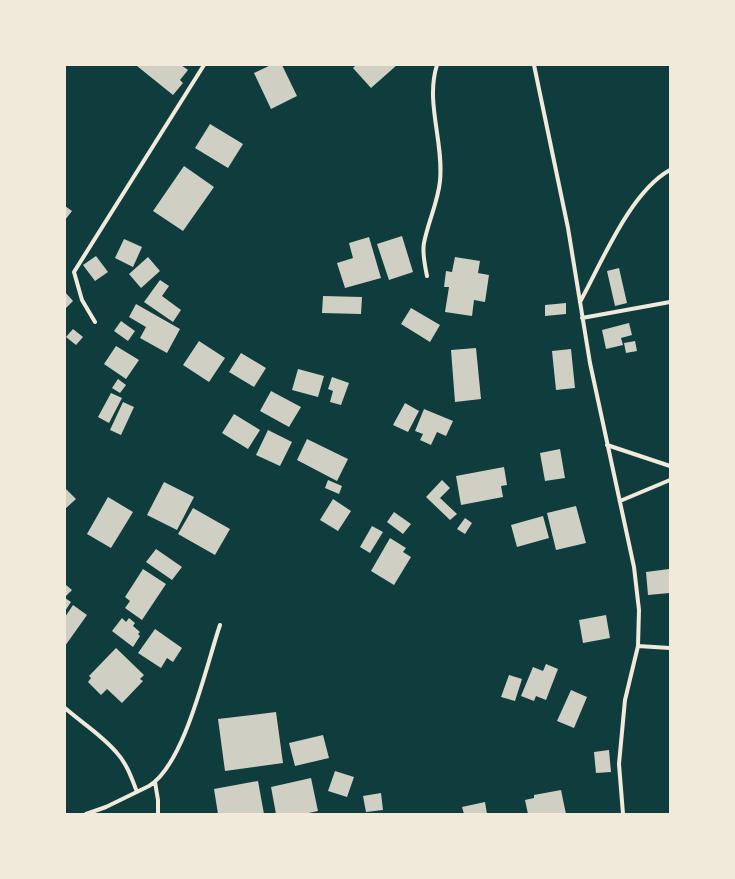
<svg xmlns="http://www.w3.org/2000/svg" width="735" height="879" font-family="'Space Grotesk',sans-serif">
<rect width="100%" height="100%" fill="#0f3d3e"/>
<path fill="#cfcfc3" d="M 138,65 L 181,65 L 188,70 L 180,80 L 183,83 L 173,95 L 137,66 Z
M 271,65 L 282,65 L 297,96 L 271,109 L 254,73 Z
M 356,65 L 397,65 L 371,88 L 353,68 Z
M 210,124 L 243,144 L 228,168 L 195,148 Z
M 184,166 L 214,187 L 183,231 L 153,211 Z
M 65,206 L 72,211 L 65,220 Z
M 402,236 L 413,272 L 389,280 L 377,244 Z
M 369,237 L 381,278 L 345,288 L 337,263 L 353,258 L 349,243 Z
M 124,239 L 142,247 L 133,267 L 115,258 Z
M 96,256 L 108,272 L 95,281 L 83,265 Z
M 148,257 L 160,271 L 141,288 L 129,274 Z
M 455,257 L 480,261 L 478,273 L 489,275 L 485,302 L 474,300 L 472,316 L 445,312 L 449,287 L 444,287 L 446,271 L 452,272 Z
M 619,268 L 627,303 L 615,306 L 607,271 Z
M 160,280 L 169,286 L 162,296 L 181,310 L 173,322 L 144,302 Z
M 65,292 L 73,301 L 65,309 Z
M 323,296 L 362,297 L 361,314 L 322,313 Z
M 566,303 L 566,314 L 545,316 L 545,305 Z
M 136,304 L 180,329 L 167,353 L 140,338 L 146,327 L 129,317 Z
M 411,308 L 440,325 L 430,342 L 401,324 Z
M 121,321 L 135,331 L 128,341 L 114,331 Z
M 629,323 L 632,335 L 621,338 L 623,345 L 606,349 L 602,330 Z
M 73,329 L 83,337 L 76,345 L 66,337 Z
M 199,341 L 225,358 L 209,382 L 183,365 Z
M 635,341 L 637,351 L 626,353 L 624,343 Z
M 116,346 L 139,360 L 126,379 L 104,364 Z
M 476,348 L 481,399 L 455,402 L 451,350 Z
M 571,349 L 575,388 L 556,390 L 552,351 Z
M 241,353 L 266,368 L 254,387 L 229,372 Z
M 298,369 L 324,376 L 318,397 L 292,390 Z
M 332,377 L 349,383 L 341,405 L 330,402 L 333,391 L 328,389 Z
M 118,379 L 126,385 L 120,393 L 112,388 Z
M 271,391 L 301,407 L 289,427 L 260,411 Z
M 111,393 L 122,398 L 109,423 L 98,417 Z
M 123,402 L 134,407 L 121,435 L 110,430 Z
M 405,403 L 419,411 L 408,432 L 393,425 Z
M 424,409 L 453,421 L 446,436 L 437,432 L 431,445 L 420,440 L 423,434 L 415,431 Z
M 234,414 L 260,430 L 248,449 L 222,433 Z
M 268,430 L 292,442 L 280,466 L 256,455 Z
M 307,439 L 348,459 L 337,481 L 297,460 Z
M 560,449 L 565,478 L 545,481 L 540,453 Z
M 504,467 L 507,485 L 501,486 L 503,497 L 461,505 L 456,476 Z
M 328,480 L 342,486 L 339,494 L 325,488 Z
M 442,480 L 450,488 L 440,498 L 457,514 L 450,520 L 426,497 Z
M 164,482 L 194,497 L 177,530 L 147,515 Z
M 65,488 L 76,499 L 65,509 Z
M 108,497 L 133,512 L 111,548 L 87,534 Z
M 333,499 L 351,511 L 338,531 L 320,520 Z
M 576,506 L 586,543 L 556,550 L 547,513 Z
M 193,508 L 230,529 L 215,555 L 178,534 Z
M 394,512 L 411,524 L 403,534 L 387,522 Z
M 543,516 L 549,538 L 517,547 L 511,525 Z
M 465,518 L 472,523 L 465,534 L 457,529 Z
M 372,526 L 383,532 L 370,553 L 360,547 Z
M 390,538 L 406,548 L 403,552 L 411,557 L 394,585 L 371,571 Z
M 156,549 L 182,567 L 172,580 L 146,562 Z
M 143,569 L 166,584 L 142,620 L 125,608 L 130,601 L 125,597 Z
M 669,569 L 670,593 L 648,595 L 646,572 Z
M 66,585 L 72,590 L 66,596 L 65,595 Z
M 65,598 L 71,602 L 65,611 Z
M 73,605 L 87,615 L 65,646 L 65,617 Z
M 606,615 L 610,638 L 583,643 L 579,620 Z
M 122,618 L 126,622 L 129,618 L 135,623 L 133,626 L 140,632 L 138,634 L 140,636 L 133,647 L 112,631 Z
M 155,629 L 182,648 L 173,662 L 167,658 L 161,668 L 138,653 Z
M 116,648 L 144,675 L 140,679 L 143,681 L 122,703 L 107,689 L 101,695 L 88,682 L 91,678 L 89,676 Z
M 546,664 L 558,669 L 546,700 L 536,696 L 534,701 L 521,696 L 533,667 L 543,671 Z
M 509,675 L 522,679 L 515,701 L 501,697 Z
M 571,690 L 587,697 L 574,728 L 557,721 Z
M 276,712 L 283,763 L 225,771 L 218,719 Z
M 323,735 L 329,758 L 295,766 L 289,743 Z
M 609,750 L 611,772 L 596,773 L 594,752 Z
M 335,771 L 354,777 L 347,797 L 328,791 Z
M 311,778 L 318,811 L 304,814 L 276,814 L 271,787 Z
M 258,781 L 264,814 L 218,814 L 214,789 Z
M 561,790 L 566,814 L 528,814 L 525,800 L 534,798 L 534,795 Z
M 381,793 L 383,810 L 366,812 L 363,796 Z
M 485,802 L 487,814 L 464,814 L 462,807 Z"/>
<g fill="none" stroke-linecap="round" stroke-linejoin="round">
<path stroke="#f1e9da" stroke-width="4" d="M 534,65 L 568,228 L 590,363 L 634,567 L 639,610 L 638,646 L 625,700 L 619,764 L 623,814
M 427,276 C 425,266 422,253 424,243 C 428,222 438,202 440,181 C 444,142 425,102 437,65
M 580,302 C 602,262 630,192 670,170
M 582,318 L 670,302
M 95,322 L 82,300 L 74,272 L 204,65
M 607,445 L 670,466
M 620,501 L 670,480
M 638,646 L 670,648
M 65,708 C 82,723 102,735 117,753 C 127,764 132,779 137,792
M 155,782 L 158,800 L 158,814
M 86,814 L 106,807 L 149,786 C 185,764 206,666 220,625"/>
</g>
<rect width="735" height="879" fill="none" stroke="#f1e9da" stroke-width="132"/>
</svg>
